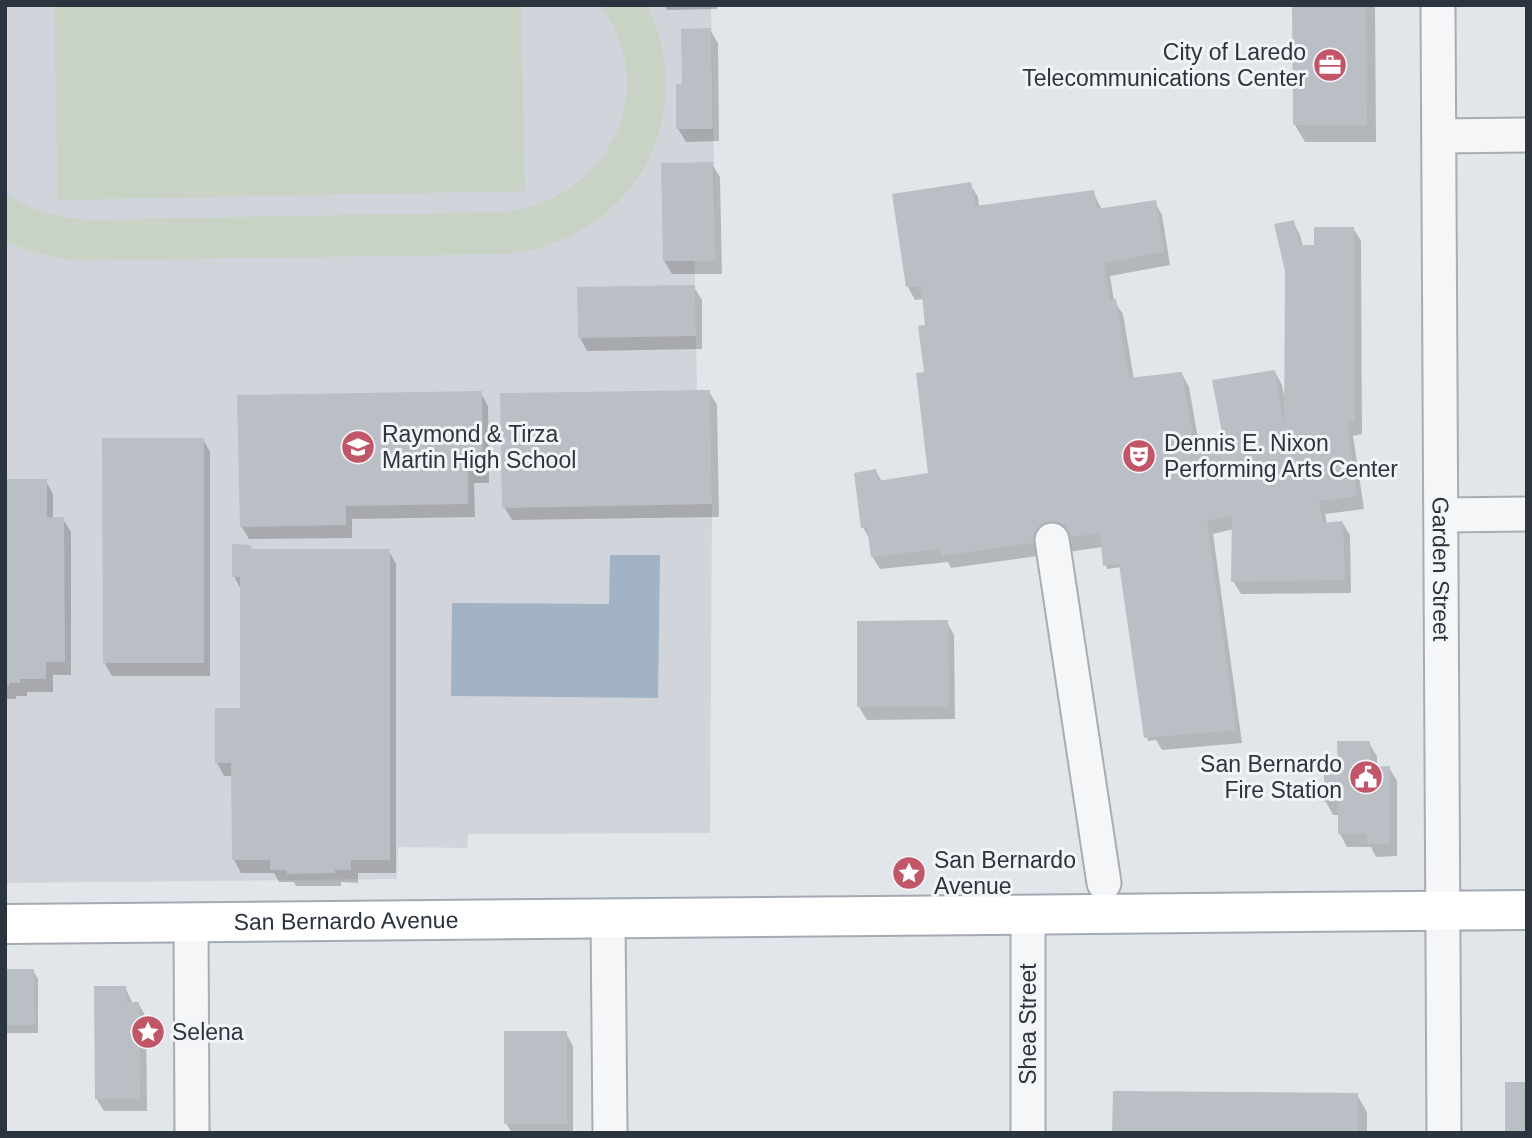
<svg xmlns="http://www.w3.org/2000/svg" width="1532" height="1138" font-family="Helvetica,sans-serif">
<rect width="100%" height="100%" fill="#e2e5e9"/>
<path fill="#d1d4db" d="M 5,5 L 711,5 L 716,261 L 695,261 L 695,285 L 697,390 L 710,390 L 712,504 L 710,833 L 468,834 L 467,848 L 398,847 L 397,879 L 5,883 Z"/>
<path fill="#c8d2c5" d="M 54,5 L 521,5 L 525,191 L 58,200 Z
M 600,5 L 647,5 C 703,119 629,243 505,254 L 75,261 L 32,252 L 5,241 L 5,192 C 31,213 61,218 93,220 L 504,212 C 606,201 665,91 600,5 Z"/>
<path fill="#a2b3c5" d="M 610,555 L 660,555 L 658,698 L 451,696 L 452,603 L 609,604 Z"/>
<path fill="#0003" d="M 664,5 L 717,5 L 717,9 L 667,10 Z
M 1294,5 L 1375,5 L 1376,142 L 1305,142 L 1295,125 Z
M 710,30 L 718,43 L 719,141 L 686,142 L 678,129 L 684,86 Z
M 712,164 L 720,177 L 722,274 L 672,274 L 664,261 Z
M 970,184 L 978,197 L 979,207 L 1093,192 L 1102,210 L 1155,202 L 1162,215 L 1170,265 L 1110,276 L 1114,301 L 1123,314 L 1134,380 L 1182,374 L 1189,387 L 1199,444 L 1225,439 L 1275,372 L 1282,385 L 1284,396 L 1286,396 L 1293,222 L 1300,235 L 1303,247 L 1316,247 L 1353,228 L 1361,241 L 1362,434 L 1353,436 L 1364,509 L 1325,514 L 1327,524 L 1342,522 L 1350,535 L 1351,593 L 1241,594 L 1233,581 L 1234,529 L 1213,534 L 1242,743 L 1162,750 L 1156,740 L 1148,741 L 1121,567 L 1107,569 L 1103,547 L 951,568 L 948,562 L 880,569 L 872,556 L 870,540 L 863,527 L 876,471 L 882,482 L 929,475 L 927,326 L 924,299 L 915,300 L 908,287 Z
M 694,287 L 702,300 L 702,349 L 587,351 L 580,338 Z
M 709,392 L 717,405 L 719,517 L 512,520 L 504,507 Z
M 481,393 L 488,406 L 489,483 L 474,483 L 475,517 L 352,519 L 352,538 L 249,539 L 241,526 Z
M 203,439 L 210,452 L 210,676 L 112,676 L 104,662 Z
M 5,481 L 46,481 L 53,494 L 53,519 L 63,519 L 71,532 L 71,675 L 53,675 L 53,692 L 27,692 L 27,696 L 16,696 L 16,699 L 5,699 Z
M 250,546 L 252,551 L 389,551 L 396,564 L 396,873 L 358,873 L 358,883 L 341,882 L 341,886 L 296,886 L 294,882 L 279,882 L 274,873 L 241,873 L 234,860 L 233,776 L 224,776 L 217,763 L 241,710 L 241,590 L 234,576 Z
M 859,622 L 947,622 L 954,635 L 955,719 L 867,720 L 859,707 Z
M 1369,743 L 1377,756 L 1377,768 L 1389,768 L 1397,781 L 1397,856 L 1376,857 L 1371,847 L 1347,847 L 1340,834 L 1340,815 L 1333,815 L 1326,802 L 1339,770 Z
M 33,970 L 38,979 L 38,1033 L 5,1033 L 5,971 Z
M 125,987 L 133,1004 L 138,1003 L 146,1017 L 147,1111 L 104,1111 L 96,1098 Z
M 566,1033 L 573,1046 L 573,1133 L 512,1133 L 506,1123 Z
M 1357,1095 L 1367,1112 L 1367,1133 L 1114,1133 Z"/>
<path fill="#babfc5" d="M 1292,5 L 1366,5 L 1367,125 L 1293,125 Z
M 711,28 L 713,129 L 676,129 L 676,84 L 682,84 L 681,29 Z
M 713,162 L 716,261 L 663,261 L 661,163 Z
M 971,182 L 975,206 L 1094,190 L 1097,209 L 1156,200 L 1164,252 L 1104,263 L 1110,300 L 1116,299 L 1129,378 L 1182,372 L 1194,443 L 1223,438 L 1212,380 L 1275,370 L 1284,428 L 1285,271 L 1274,224 L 1294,220 L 1299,245 L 1314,245 L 1314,227 L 1354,227 L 1355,421 L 1347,423 L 1357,496 L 1319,501 L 1323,523 L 1343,521 L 1345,580 L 1231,582 L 1232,515 L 1207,521 L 1236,730 L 1144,738 L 1119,564 L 1103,566 L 1100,533 L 942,556 L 941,549 L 871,557 L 867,527 L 861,528 L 854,473 L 876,469 L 878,481 L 928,473 L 916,373 L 924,372 L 918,326 L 925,325 L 921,286 L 906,287 L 892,194 Z
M 695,285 L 696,336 L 578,338 L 577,287 Z
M 710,390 L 712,504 L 502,508 L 500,393 Z
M 482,391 L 483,470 L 468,470 L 468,504 L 346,506 L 346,525 L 240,527 L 237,395 Z
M 102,438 L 204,438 L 204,663 L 103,663 Z
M 5,479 L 47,479 L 47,517 L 64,517 L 65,662 L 46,662 L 46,679 L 20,679 L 20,683 L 9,683 L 9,686 L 5,686 Z
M 232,544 L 251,545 L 251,549 L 390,549 L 390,860 L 351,860 L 351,870 L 335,870 L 335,873 L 287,874 L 287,870 L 270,870 L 270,860 L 232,860 L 231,763 L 215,763 L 215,708 L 240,708 L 240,577 L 232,577 Z
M 948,620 L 949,707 L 857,707 L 857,621 Z
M 1337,741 L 1370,741 L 1371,767 L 1390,766 L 1390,844 L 1367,844 L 1367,834 L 1338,834 L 1338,802 L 1324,802 L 1324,768 L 1338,768 Z
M 5,969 L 34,969 L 35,1025 L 5,1025 Z
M 94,986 L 126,986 L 127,1002 L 139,1002 L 140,1099 L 95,1099 Z
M 504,1031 L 567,1031 L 567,1124 L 504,1124 Z
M 1505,1082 L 1527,1082 L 1527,1133 L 1505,1133 Z
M 1113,1091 L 1358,1093 L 1358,1133 L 1112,1133 Z"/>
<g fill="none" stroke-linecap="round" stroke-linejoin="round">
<g stroke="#a8acb3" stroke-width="37">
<g id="minor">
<path id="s1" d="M 1438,5 L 1444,1133"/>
<path d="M 1439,136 L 1527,135"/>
<path d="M 1442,515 L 1527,514"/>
<path d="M 1052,540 L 1104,883"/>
<path d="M 608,920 L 610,1133"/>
<path d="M 191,922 L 192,1133"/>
<path d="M 1028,1133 L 1028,915"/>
</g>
</g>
<g stroke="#a3aab4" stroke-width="42">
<g id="major">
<path id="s2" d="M 5,924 L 1527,910"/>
</g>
</g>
<use href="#minor" stroke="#f5f6f8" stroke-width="33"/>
<use href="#major" stroke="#fff" stroke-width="38"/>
</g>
<defs>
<g id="office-disc" transform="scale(1.75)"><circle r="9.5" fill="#c05668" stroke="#f2f4f7"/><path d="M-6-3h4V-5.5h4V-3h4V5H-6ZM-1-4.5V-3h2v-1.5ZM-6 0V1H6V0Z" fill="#fff"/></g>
<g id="school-disc" transform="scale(1.75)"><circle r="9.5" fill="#c05668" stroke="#f2f4f7"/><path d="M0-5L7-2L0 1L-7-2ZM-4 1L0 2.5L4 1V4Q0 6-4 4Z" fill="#fff"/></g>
<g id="theatre-disc" transform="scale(1.75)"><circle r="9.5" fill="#c05668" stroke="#f2f4f7"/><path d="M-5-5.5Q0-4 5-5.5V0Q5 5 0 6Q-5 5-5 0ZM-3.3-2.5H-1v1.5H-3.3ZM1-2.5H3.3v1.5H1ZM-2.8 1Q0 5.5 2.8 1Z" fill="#fff"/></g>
<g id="civic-disc" transform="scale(1.75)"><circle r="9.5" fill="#c05668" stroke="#f2f4f7"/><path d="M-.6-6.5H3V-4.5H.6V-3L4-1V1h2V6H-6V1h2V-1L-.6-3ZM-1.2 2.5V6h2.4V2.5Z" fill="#fff"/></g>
<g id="sight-disc" transform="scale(1.75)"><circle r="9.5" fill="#c05668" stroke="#f2f4f7"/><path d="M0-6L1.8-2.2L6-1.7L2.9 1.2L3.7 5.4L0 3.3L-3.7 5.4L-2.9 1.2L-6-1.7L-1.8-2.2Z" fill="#fff"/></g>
</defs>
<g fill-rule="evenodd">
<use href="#office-disc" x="1330" y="65"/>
<use href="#school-disc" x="358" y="447"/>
<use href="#theatre-disc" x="1139" y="456"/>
<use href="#civic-disc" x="1366" y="777"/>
<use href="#sight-disc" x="909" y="873"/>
<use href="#sight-disc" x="148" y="1032"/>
</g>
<g text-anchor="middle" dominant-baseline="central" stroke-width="6" stroke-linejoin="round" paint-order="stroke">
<g font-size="23" fill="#2c343f" stroke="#f2f4f7" text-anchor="start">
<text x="1306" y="52" text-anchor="end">City of Laredo<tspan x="1306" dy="26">Telecommunications Center</tspan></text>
<text x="382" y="434">Raymond &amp; Tirza<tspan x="382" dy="26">Martin High School</tspan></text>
<text x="1164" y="443">Dennis E. Nixon<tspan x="1164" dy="26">Performing Arts Center</tspan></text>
<text x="1342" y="764" text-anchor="end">San Bernardo<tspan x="1342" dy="26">Fire Station</tspan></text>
<text x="934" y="860">San Bernardo<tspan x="934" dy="26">Avenue</tspan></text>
<text x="172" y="1032">Selena</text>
</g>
<g font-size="23" fill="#2c343f" stroke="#f2f4f7">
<text stroke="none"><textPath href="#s1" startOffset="564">Garden Street</textPath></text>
<text stroke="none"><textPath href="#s2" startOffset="341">San Bernardo Avenue</textPath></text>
<text transform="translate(1028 1024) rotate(-90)">Shea Street</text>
</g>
</g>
<rect width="1532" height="1138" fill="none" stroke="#2c343f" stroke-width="14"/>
</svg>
